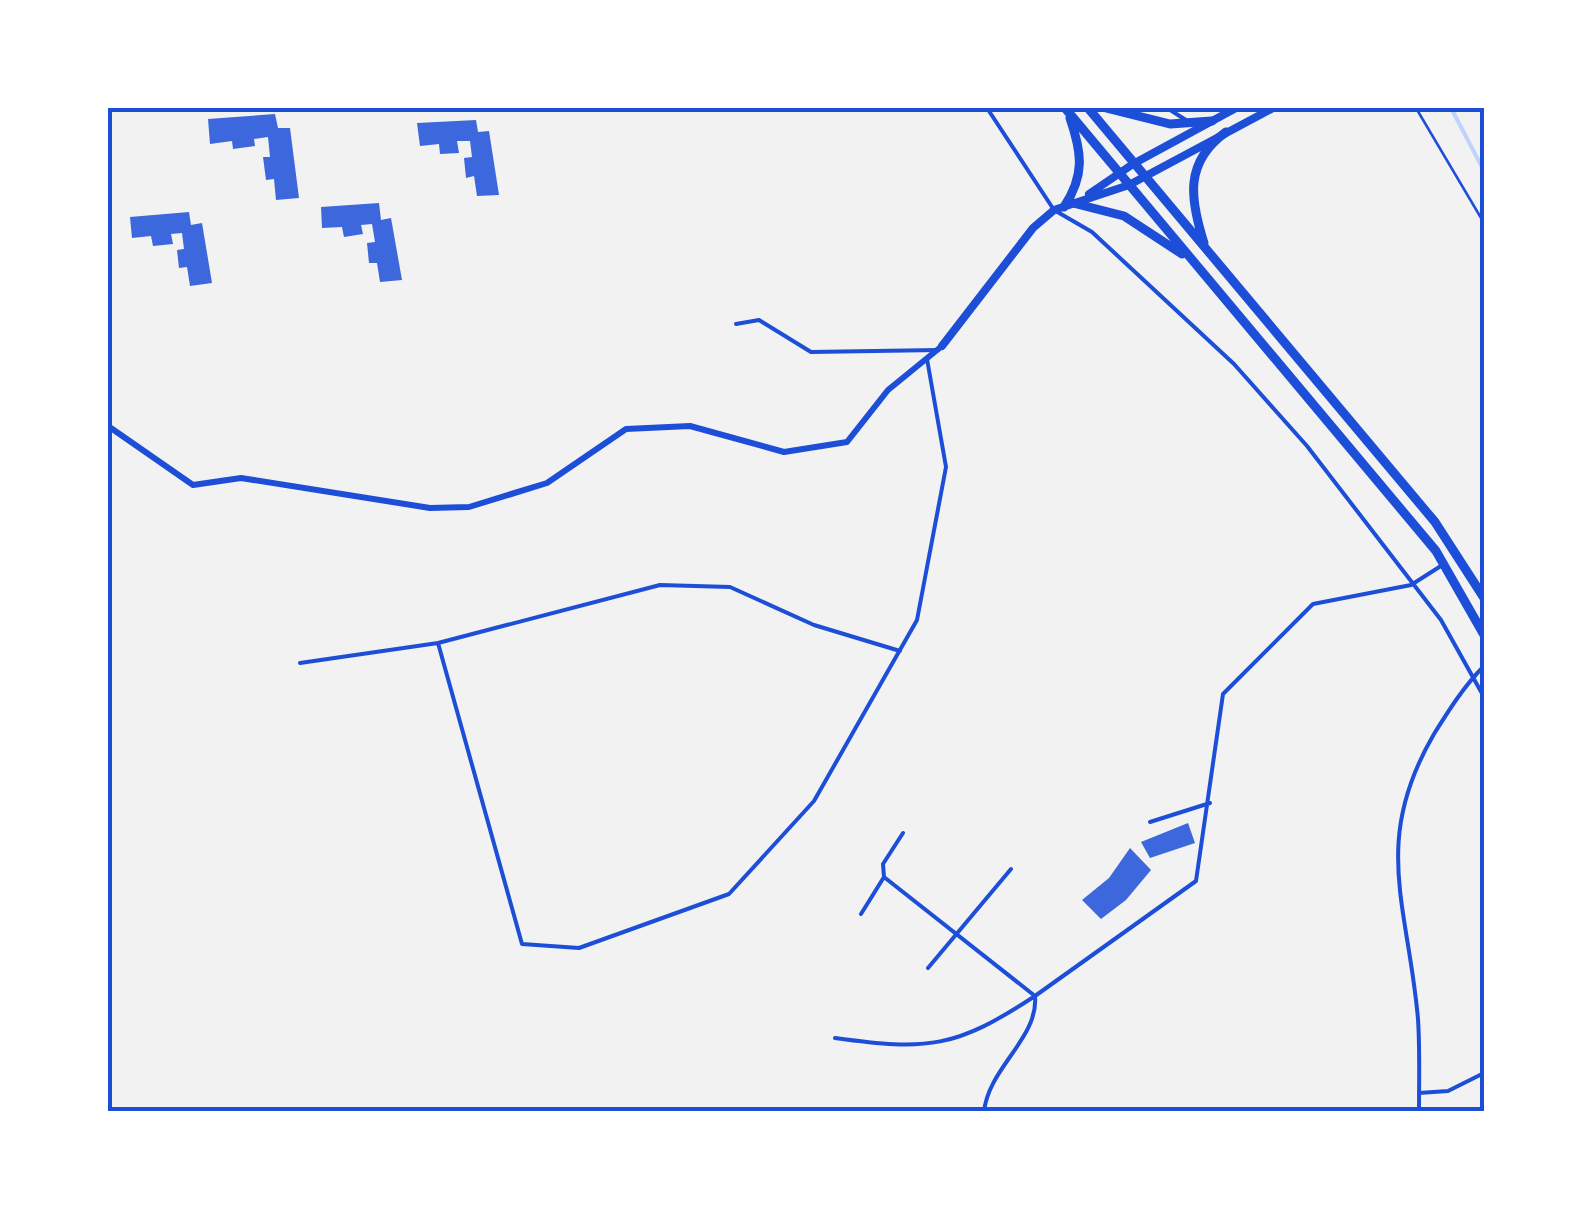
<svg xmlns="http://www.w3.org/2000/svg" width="1592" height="1219" font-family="'Open Sans',sans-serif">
<rect width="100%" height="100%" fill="#f2f2f2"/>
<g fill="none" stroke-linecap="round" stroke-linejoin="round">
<path stroke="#bfd3fe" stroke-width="4" d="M 1451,108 L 1484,171"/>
</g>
<path fill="#3d67dc" d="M 275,114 L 278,128 L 290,128 L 299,198 L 276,200 L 274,179 L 266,180 L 263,157 L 270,157 L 268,137 L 254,139 L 255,146 L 233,149 L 232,141 L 210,144 L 208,119 Z
M 476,120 L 478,132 L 489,131 L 499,195 L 477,196 L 474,176 L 466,178 L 464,158 L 472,157 L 470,141 L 457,141 L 459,153 L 440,154 L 439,144 L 420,146 L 417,123 Z
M 379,203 L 381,220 L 391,218 L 402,280 L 380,282 L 377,263 L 369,263 L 367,243 L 375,242 L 372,224 L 361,225 L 363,234 L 344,237 L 342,227 L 322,228 L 321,207 Z
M 189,212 L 191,225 L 202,223 L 212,283 L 190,286 L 187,267 L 179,268 L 177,250 L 184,249 L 182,233 L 171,234 L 173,244 L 153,246 L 151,236 L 132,238 L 130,217 Z
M 1188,823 L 1195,843 L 1150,858 L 1141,842 Z
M 1130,848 L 1151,870 L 1126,900 L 1101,919 L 1082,900 L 1109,878 Z"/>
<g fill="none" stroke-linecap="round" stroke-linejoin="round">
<path stroke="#1d4ed8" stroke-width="2.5" d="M 1416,108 L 1484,223"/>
<path stroke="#1d4ed8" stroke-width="4" d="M 987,108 L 1054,210 L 1092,232 L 1234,364 L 1307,446 L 1441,620 L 1484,697
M 1167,108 L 1189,122
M 736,324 L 759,320 L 811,352 L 938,350
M 900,651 L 814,625 L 730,587 L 660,585 L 438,643 L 522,944 L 579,948 L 729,894 L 814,801 L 917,620 L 946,467 L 927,359
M 300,663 L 438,643
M 1150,822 L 1210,803
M 903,833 L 883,864 L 884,877 L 1035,996 L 1196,881 L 1223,694 L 1313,604 L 1411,585 L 1444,564
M 861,914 L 884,877
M 928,968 L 1011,869
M 835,1038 C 928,1051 956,1048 1035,996 C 1039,1038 988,1068 984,1112
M 1419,1093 L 1448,1091 L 1484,1073
M 1419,1112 C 1419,1081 1420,1049 1418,1019 C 1408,905 1371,842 1434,734 C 1449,710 1464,686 1484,666"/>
<path stroke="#1d4ed8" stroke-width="6" d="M 108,426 L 193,485 L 241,478 L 430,508 L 469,507 L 547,483 L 626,429 L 690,426 L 784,452 L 847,442 L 888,390 L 942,346"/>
<path stroke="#1d4ed8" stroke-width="8" d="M 1089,194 L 1133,164 L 1236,108
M 942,346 L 1033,228 L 1054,210 L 1129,185 L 1273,108"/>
<path stroke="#1d4ed8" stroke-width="9" d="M 1065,108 L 1436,551 L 1484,635
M 1088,108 L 1435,522 L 1484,598
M 1106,108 L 1170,124 L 1212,121
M 1073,203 L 1124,216 L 1182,254
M 1064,207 C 1085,175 1082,153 1070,118
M 1204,243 C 1190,199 1184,162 1226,132"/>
</g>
<rect width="1592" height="1219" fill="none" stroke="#ffffff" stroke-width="220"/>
<rect x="110" y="110" width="1372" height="999" fill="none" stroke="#1d4ed8" stroke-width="4"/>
</svg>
